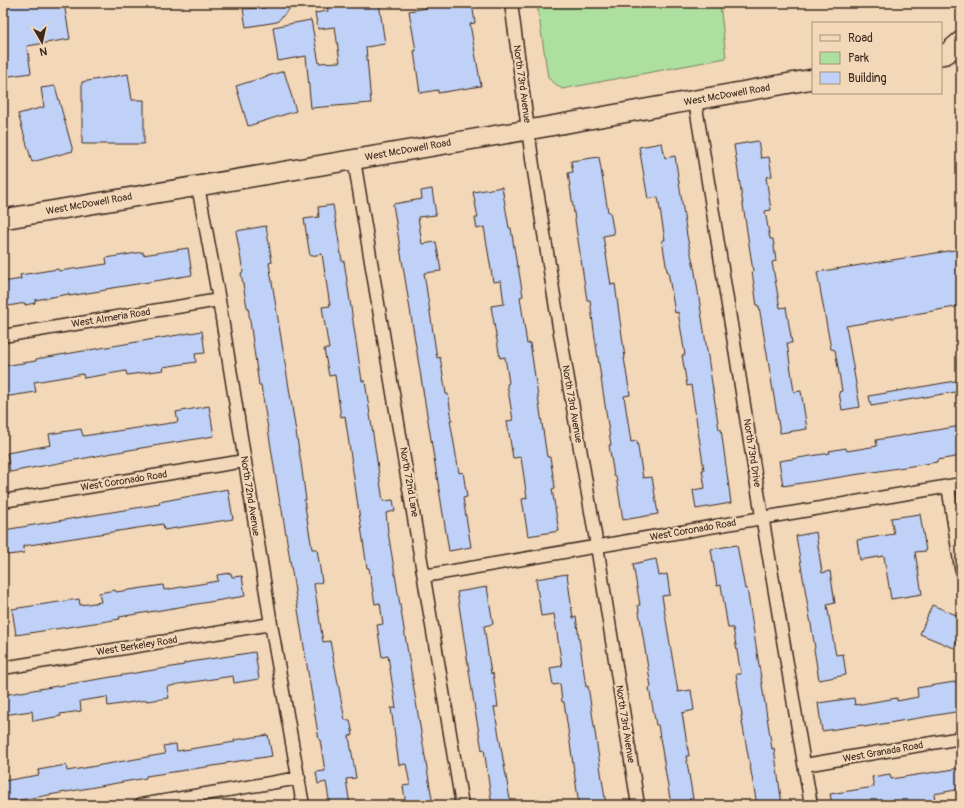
<svg xmlns="http://www.w3.org/2000/svg" width="964" height="808" font-family="Pangolin,sans-serif">
<rect width="100%" height="100%" fill="#f2d7b9"/>
<filter id="ink" filterUnits="userSpaceOnUse"><feTurbulence type="fractalNoise" baseFrequency=".025" numOctaves="2"/><feDisplacementMap in="SourceGraphic" scale="8" xChannelSelector="R" yChannelSelector="G"/><feConvolveMatrix kernelMatrix="1 2 1 2 8 2 1 2 1" color-interpolation-filters="sRGB"/></filter>
<g filter="url(#ink)">
<path fill="#addf9f" stroke="#74845e" d="M 537,3 L 720,3 L 726,58 L 562,89 L 548,78 Z"/>
<path fill="#c0d1f7" stroke="#3b2a1e" d="M 16,3 L 64,3 L 70,39 L 27,46 L 31,73 L 3,77 L 3,5 Z
M 260,3 L 295,3 L 277,22 L 246,27 L 243,9 L 265,8 Z
M 327,3 L 379,3 L 385,44 L 366,47 L 371,103 L 311,108 L 306,56 L 278,61 L 273,27 L 311,20 L 319,63 L 340,62 L 335,27 L 318,29 L 315,13 L 328,11 Z
M 426,3 L 472,3 L 475,23 L 470,24 L 481,86 L 438,93 L 438,90 L 420,93 L 414,51 L 416,51 L 409,11 L 427,8 Z
M 284,71 L 296,111 L 248,126 L 236,86 Z
M 128,74 L 132,100 L 144,100 L 144,144 L 82,144 L 82,82 Z
M 55,86 L 73,151 L 32,162 L 18,114 L 44,107 L 41,88 Z
M 758,141 L 761,158 L 769,157 L 772,176 L 766,177 L 771,210 L 765,211 L 770,239 L 773,239 L 776,261 L 772,262 L 780,308 L 786,307 L 792,343 L 787,343 L 794,392 L 801,391 L 807,429 L 780,433 L 759,306 L 757,306 L 752,271 L 753,271 L 734,145 Z
M 662,143 L 665,158 L 675,156 L 687,236 L 695,272 L 719,429 L 721,429 L 731,503 L 696,509 L 693,490 L 705,488 L 702,470 L 704,470 L 691,385 L 687,386 L 682,355 L 685,355 L 678,312 L 675,313 L 668,271 L 667,271 L 662,240 L 665,240 L 658,197 L 648,199 L 639,147 Z
M 599,157 L 608,212 L 610,212 L 614,234 L 603,236 L 611,285 L 615,284 L 625,358 L 624,358 L 630,395 L 624,396 L 631,442 L 637,441 L 643,478 L 652,477 L 658,514 L 623,520 L 616,476 L 614,476 L 609,445 L 611,445 L 594,331 L 590,300 L 587,300 L 568,173 L 573,172 L 571,161 Z
M 502,187 L 509,228 L 511,228 L 517,266 L 518,266 L 523,296 L 520,297 L 527,344 L 530,343 L 547,457 L 550,457 L 555,488 L 552,489 L 559,531 L 528,536 L 522,499 L 527,498 L 521,457 L 513,458 L 507,421 L 513,420 L 507,384 L 509,383 L 505,357 L 500,358 L 491,306 L 504,304 L 501,281 L 493,282 L 484,227 L 477,229 L 475,218 L 478,218 L 473,192 Z
M 432,189 L 436,215 L 418,217 L 422,244 L 436,242 L 441,271 L 424,273 L 437,358 L 440,357 L 446,394 L 448,394 L 452,420 L 450,420 L 459,473 L 463,472 L 467,497 L 463,498 L 471,547 L 449,551 L 393,204 L 422,199 L 421,191 Z
M 333,205 L 342,261 L 344,261 L 362,381 L 365,381 L 383,501 L 393,500 L 395,511 L 386,513 L 388,532 L 433,805 L 406,805 L 403,786 L 410,785 L 406,764 L 399,765 L 391,708 L 396,708 L 388,656 L 382,657 L 377,625 L 383,624 L 380,603 L 375,604 L 369,568 L 367,568 L 345,416 L 341,417 L 335,375 L 329,376 L 324,349 L 329,349 L 322,307 L 330,306 L 322,254 L 310,256 L 304,219 L 319,217 L 318,207 Z
M 266,226 L 272,262 L 269,263 L 301,463 L 306,500 L 304,500 L 312,549 L 317,549 L 322,582 L 314,584 L 323,642 L 330,641 L 345,720 L 350,720 L 353,735 L 349,736 L 356,778 L 346,779 L 350,805 L 330,805 L 326,782 L 318,784 L 316,772 L 325,771 L 320,740 L 319,740 L 281,504 L 280,504 L 261,385 L 259,385 L 248,307 L 247,307 L 241,273 L 243,272 L 236,231 Z
M 188,248 L 192,275 L 106,289 L 106,290 L 69,296 L 69,294 L 35,300 L 35,303 L 25,305 L 25,303 L 3,307 L 3,282 L 21,279 L 20,275 L 58,269 L 59,271 L 107,264 L 106,258 L 143,252 L 143,255 Z
M 961,249 L 961,306 L 846,326 L 860,407 L 842,410 L 839,392 L 842,391 L 835,350 L 831,349 L 817,272 Z
M 202,331 L 205,353 L 195,354 L 196,362 L 163,367 L 164,370 L 127,375 L 126,371 L 84,378 L 83,374 L 34,382 L 36,392 L 3,397 L 3,366 L 36,361 L 36,359 Z
M 961,380 L 961,391 L 871,406 L 869,396 Z
M 209,406 L 214,436 L 129,450 L 10,472 L 7,453 L 51,445 L 49,434 L 81,429 L 83,436 L 178,422 L 176,412 Z
M 961,426 L 961,456 L 937,460 L 937,462 L 783,486 L 779,461 L 830,453 L 829,451 L 846,448 L 847,451 L 877,446 L 876,440 Z
M 228,489 L 233,519 L 164,530 L 163,524 L 23,546 L 24,553 L 8,555 L 4,530 L 160,504 L 159,502 Z
M 920,514 L 926,551 L 915,552 L 922,594 L 891,599 L 884,556 L 860,560 L 857,540 L 894,534 L 891,518 Z
M 816,532 L 822,573 L 830,571 L 835,603 L 827,605 L 834,645 L 836,655 L 843,654 L 846,675 L 819,680 L 814,649 L 815,648 L 796,536 Z
M 737,545 L 745,589 L 747,588 L 772,749 L 774,748 L 782,805 L 757,805 L 741,716 L 742,716 L 736,674 L 741,674 L 733,628 L 728,628 L 721,585 L 717,586 L 711,549 Z
M 656,559 L 659,576 L 667,574 L 670,595 L 662,596 L 678,692 L 691,690 L 694,710 L 682,713 L 689,756 L 686,756 L 693,799 L 689,799 L 690,805 L 671,805 L 658,725 L 656,725 L 649,688 L 651,687 L 638,605 L 640,605 L 633,564 Z
M 231,573 L 232,577 L 242,576 L 245,596 L 119,617 L 120,619 L 16,635 L 12,609 L 79,599 L 80,605 L 101,602 L 99,593 L 115,590 L 116,592 L 163,585 L 164,590 L 218,581 L 217,575 Z
M 567,574 L 573,618 L 576,617 L 586,687 L 588,686 L 606,805 L 579,805 L 564,702 L 562,702 L 560,684 L 553,685 L 550,668 L 562,666 L 554,614 L 541,616 L 536,579 Z
M 487,587 L 493,624 L 484,626 L 491,674 L 493,673 L 498,707 L 494,707 L 511,805 L 492,805 L 484,749 L 482,750 L 475,710 L 457,592 Z
M 932,605 L 961,617 L 961,631 L 954,648 L 920,634 Z
M 255,652 L 259,679 L 234,683 L 233,676 L 179,684 L 167,687 L 169,698 L 147,701 L 147,700 L 108,706 L 107,697 L 80,701 L 81,711 L 60,714 L 61,716 L 33,721 L 32,711 L 3,715 L 3,695 L 184,665 L 184,663 Z
M 961,681 L 961,711 L 864,727 L 863,725 L 822,731 L 818,703 L 854,698 L 855,705 L 897,698 L 897,701 L 918,697 L 917,688 Z
M 268,735 L 272,756 L 226,763 L 226,764 L 146,776 L 146,778 L 3,803 L 3,781 L 39,775 L 38,770 L 66,765 L 67,771 L 153,756 L 165,754 L 163,746 L 176,744 L 177,751 L 235,742 L 234,740 Z
M 961,768 L 961,789 L 934,794 L 935,800 L 903,805 L 832,805 L 830,794 L 874,787 L 872,777 L 890,774 L 891,779 Z"/>
<g fill="none" stroke-linecap="round" stroke-linejoin="round">
<g stroke="#3b2a1e" stroke-width="15">
<path id="minor" d="M 511,3 L 532,159 L 560,333 L 597,546 L 638,805
M 695,101 L 760,504 L 811,805
M 354,160 L 462,805
M 198,186 L 219,300 L 271,624 L 303,805
M 3,336 L 219,300
M 948,486 L 961,568
M 3,501 L 244,461
M 424,576 L 961,484
M 3,668 L 271,624
M 805,765 L 961,738
M 141,805 L 299,778"/>
</g>
<g stroke="#3b2a1e" stroke-width="22">
<path id="primary" d="M 941,55 L 946,54 L 961,41
M 3,219 L 528,130 L 813,79"/>
</g>
<use href="#minor" stroke="#f2d7b9" stroke-width="12"/>
<use href="#primary" stroke="#f2d7b9" stroke-width="19"/>
</g>
</g>
<g text-anchor="middle" dominant-baseline="central" stroke-width="4" stroke-linejoin="round" paint-order="stroke">
<g font-size="10" fill="#3b2a1e" stroke="#f2d7b9">
<text transform="translate(522 84) rotate(82)">North 73rd Avenue</text>
<text transform="translate(727 95) rotate(-10)">West McDowell Road</text>
<text transform="translate(408 150) rotate(-10)">West McDowell Road</text>
<text transform="translate(89 204) rotate(-10)">West McDowell Road</text>
<text transform="translate(111 318) rotate(-9)">West Almeria Road</text>
<text transform="translate(572 404) rotate(80)">North 73rd Avenue</text>
<text transform="translate(752 453) rotate(81)">North 73rd Drive</text>
<text transform="translate(124 481) rotate(-9)">West Coronado Road</text>
<text transform="translate(409 482) rotate(80)">North 72nd Lane</text>
<text transform="translate(250 496) rotate(81)">North 72nd Avenue</text>
<text transform="translate(693 530) rotate(-10)">West Coronado Road</text>
<text transform="translate(137 646) rotate(-9)">West Berkeley Road</text>
<text transform="translate(625 724) rotate(81)">North 73rd Avenue</text>
<text transform="translate(883 752) rotate(-10)">West Granada Road</text>
</g>
</g>
<rect width="964" height="808" fill="none" stroke="#f2d7b9" stroke-width="16"/>
<rect x="8" y="8" width="948" height="792" fill="none" stroke="#3b2a1e" stroke-width="1.5" filter="url(#ink)"/>
<rect x="812" y="22" width="130" height="72" fill="#f2d7b9" stroke="#a9927b"/>
<rect x="820" y="35" width="20" height="6" fill="#f2d7b9" stroke="#a9927b"/>
<text x="848" y="42" font-size="12" fill="#3b2a1e">Road</text>
<rect x="820" y="52" width="20" height="12" fill="#addf9f" stroke="#a9927b"/>
<text x="848" y="62" font-size="12" fill="#3b2a1e">Park</text>
<rect x="820" y="72" width="20" height="12" fill="#c0d1f7" stroke="#a9927b"/>
<text x="848" y="82" font-size="12" fill="#3b2a1e">Building</text>
<g transform="translate(42 42) rotate(171)" stroke="#f2d7b9" stroke-width="3" paint-order="stroke">
<path d="M0-3L7 15L0 10L-7 15Z" fill="#3b2a1e"/>
<text y="-6" font-size="11" font-weight="bold" text-anchor="middle" fill="#3b2a1e">N</text>
</g>
</svg>
